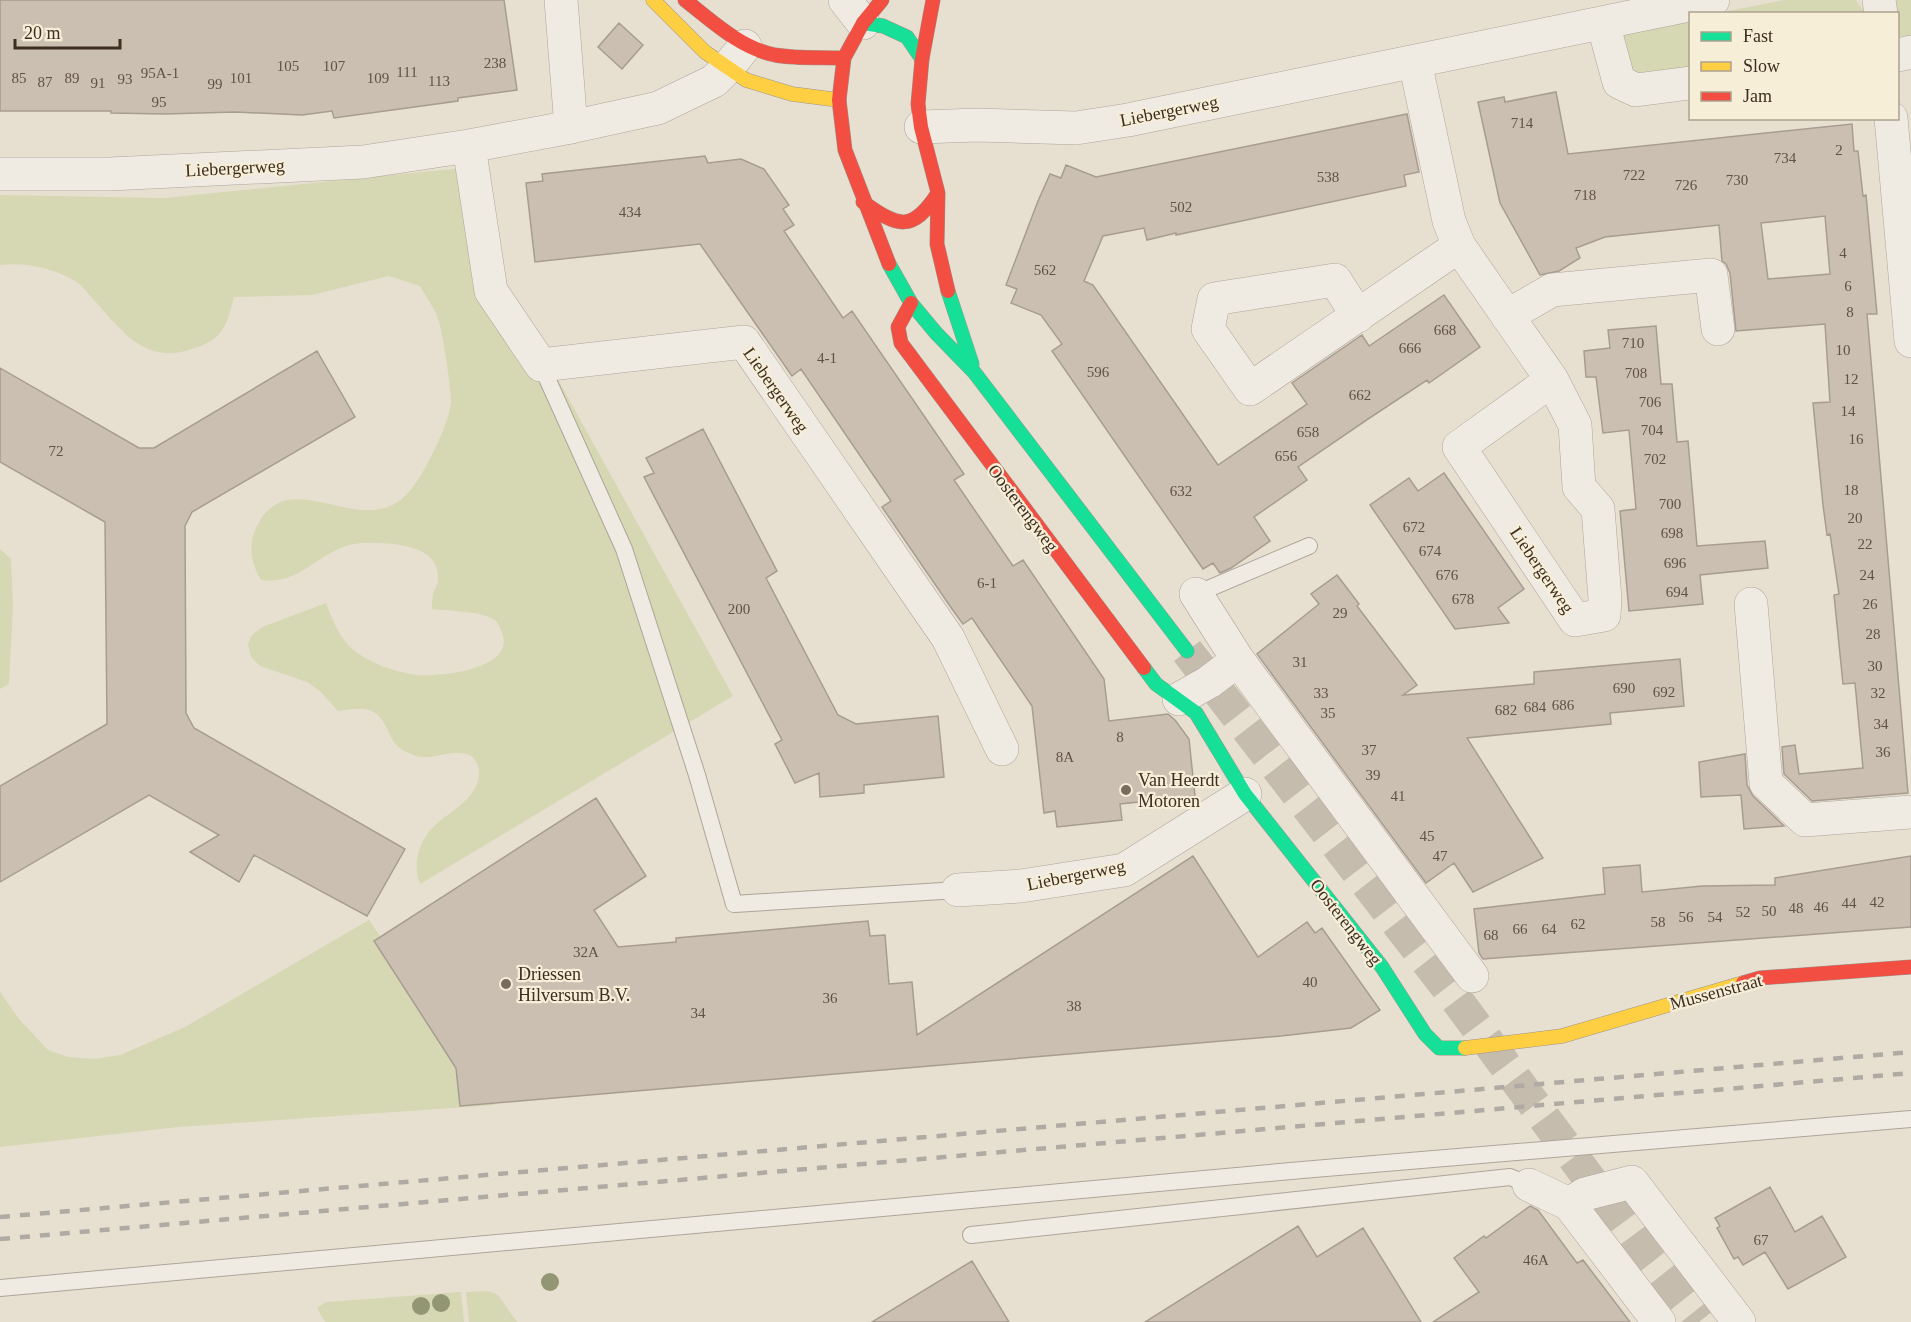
<svg xmlns="http://www.w3.org/2000/svg" width="1911" height="1322" font-family="Georgia,serif">
<rect width="100%" height="100%" fill="#e7e0d1"/>
<path fill="#d6d7b3" d="M 1784,0 L 1856,0 L 1866,14 L 1714,14 Z
M 1895,0 L 1911,0 L 1911,38 L 1899,36 L 1898,14 L 1895,14 Z
M 1690,18 L 1690,67 L 1626,74 L 1618,47 L 1627,30 Z
M 482,166 L 491,263 L 550,365 L 733,696 L 420,884 C 414,868 416,851 426,836 C 440,814 480,802 479,772 C 479,766 476,760 471,756 C 454,746 430,763 413,755 C 406,752 398,748 394,742 C 386,729 383,712 365,709 C 357,708 346,710 338,711 L 320,691 L 307,682 L 260,666 L 251,657 L 248,645 L 251,636 L 262,627 L 326,603 C 332,618 338,635 350,647 C 368,663 394,672 417,675 C 439,677 512,670 503,636 C 501,630 500,625 495,620 C 482,611 448,611 432,609 C 432,604 432,599 433,595 C 434,589 439,584 438,578 C 438,568 434,560 426,554 C 412,543 366,540 349,545 C 315,555 300,585 261,580 C 251,564 248,545 256,528 C 284,468 341,523 388,507 C 406,500 416,484 425,468 C 435,449 447,426 451,404 C 452,394 443,334 439,322 C 436,310 426,297 420,286 L 389,276 L 312,295 L 234,297 C 226,327 224,339 192,349 C 145,365 123,332 94,300 C 88,294 82,285 75,281 C 53,268 25,262 0,265 L 0,195 L 164,198 Z
M 0,549 L 11,559 L 13,606 L 9,684 L 0,689 Z
M 369,920 L 495,1105 L 179,1127 L 0,1147 L 0,992 L 19,1019 L 48,1050 L 68,1057 L 94,1059 L 120,1055 L 185,1027 Z
M 488,1291 L 498,1295 L 517,1322 L 469,1322 L 466,1292 Z
M 461,1292 L 464,1322 L 325,1322 L 317,1308 L 326,1302 Z"/>
<path fill="#cbbfb2" stroke="#a89c90" stroke-width="1.5" fill-rule="evenodd" d="M 0,0 L 504,0 L 517,90 L 458,98 L 458,101 L 334,118 L 332,111 L 302,115 L 235,112 L 165,114 L 111,113 L 111,111 L 0,111 Z
M 619,23 L 643,45 L 622,69 L 598,47 Z
M 1556,92 L 1568,154 L 1852,124 L 1854,151 L 1858,151 L 1863,196 L 1866,195 L 1877,314 L 1867,314 L 1908,793 L 1812,801 L 1784,774 L 1782,747 L 1795,745 L 1799,774 L 1863,768 L 1855,683 L 1843,684 L 1834,595 L 1839,594 L 1830,534 L 1827,535 L 1823,505 L 1813,403 L 1830,402 L 1825,324 L 1736,331 L 1730,273 L 1726,264 L 1722,261 L 1719,225 L 1605,237 L 1576,248 L 1580,258 L 1559,271 L 1540,275 L 1500,203 L 1478,102 L 1504,97 L 1505,102 ZM 1825,216 L 1830,274 L 1768,279 L 1761,223 Z
M 1407,114 L 1419,172 L 1404,175 L 1406,186 L 1176,235 L 1176,233 L 1147,240 L 1144,228 L 1103,236 L 1084,281 L 1093,285 L 1218,465 L 1307,404 L 1292,383 L 1362,335 L 1369,346 L 1444,295 L 1480,347 L 1429,383 L 1427,380 L 1368,419 L 1298,467 L 1307,480 L 1254,517 L 1270,541 L 1231,568 L 1220,573 L 1213,563 L 1203,569 L 1052,351 L 1062,344 L 1041,315 L 1011,303 L 1017,289 L 1006,285 L 1038,201 L 1050,174 L 1061,178 L 1066,165 L 1096,177 Z
M 705,156 L 708,163 L 741,159 L 764,169 L 789,205 L 783,209 L 794,225 L 784,231 L 843,318 L 852,311 L 964,474 L 954,480 L 1013,566 L 1023,560 L 1104,679 L 1109,721 L 1168,714 L 1175,720 L 1189,739 L 1195,796 L 1120,804 L 1122,820 L 1057,827 L 1055,811 L 1044,813 L 1032,706 L 972,618 L 963,624 L 952,609 L 882,507 L 891,501 L 801,369 L 792,376 L 700,244 L 535,262 L 526,183 L 543,181 L 542,174 Z
M 1656,326 L 1661,384 L 1672,384 L 1677,442 L 1688,441 L 1697,546 L 1765,541 L 1768,568 L 1700,575 L 1703,604 L 1629,611 L 1620,511 L 1636,509 L 1629,430 L 1603,433 L 1596,377 L 1586,377 L 1584,351 L 1610,348 L 1608,330 Z
M 317,351 L 355,417 L 192,512 L 185,526 L 186,713 L 194,728 L 405,849 L 367,916 L 254,855 L 239,882 L 190,852 L 219,835 L 149,795 L 0,882 L 0,786 L 107,724 L 105,522 L 0,462 L 0,368 L 139,448 L 154,448 Z
M 703,429 L 777,571 L 766,578 L 838,715 L 856,724 L 938,716 L 944,777 L 864,785 L 864,793 L 820,797 L 819,773 L 795,783 L 775,744 L 782,740 L 644,477 L 654,473 L 646,458 Z
M 1444,473 L 1524,589 L 1498,608 L 1509,623 L 1455,629 L 1370,505 L 1409,478 L 1418,491 Z
M 1337,575 L 1359,604 L 1357,606 L 1417,685 L 1403,695 L 1534,684 L 1534,672 L 1680,659 L 1684,706 L 1610,713 L 1611,724 L 1467,738 L 1543,858 L 1473,892 L 1454,863 L 1426,883 L 1257,654 L 1319,604 L 1311,594 Z
M 1745,754 L 1747,785 L 1753,796 L 1784,826 L 1744,829 L 1741,795 L 1701,797 L 1699,762 Z
M 596,798 L 646,876 L 594,910 L 618,947 L 676,942 L 676,938 L 868,921 L 870,936 L 885,935 L 889,984 L 912,982 L 917,1035 L 1193,856 L 1258,957 L 1307,922 L 1315,933 L 1322,928 L 1380,1010 L 1351,1028 L 1281,1036 L 460,1106 L 456,1068 L 374,941 Z
M 1911,856 L 1911,927 L 1483,959 L 1479,953 L 1474,909 L 1605,894 L 1603,868 L 1640,865 L 1642,892 L 1702,886 L 1775,885 L 1775,878 Z
M 1770,1187 L 1795,1232 L 1822,1216 L 1846,1257 L 1788,1289 L 1765,1252 L 1743,1265 L 1738,1257 L 1734,1259 L 1717,1228 L 1720,1226 L 1715,1218 Z
M 1530,1206 L 1538,1210 L 1577,1263 L 1583,1260 L 1630,1322 L 1433,1322 L 1479,1292 L 1454,1258 L 1484,1236 L 1486,1238 Z
M 1298,1226 L 1317,1257 L 1363,1228 L 1421,1322 L 1145,1322 Z
M 972,1261 L 1009,1322 L 872,1322 Z"/>
<g fill="none" stroke-linecap="round" stroke-linejoin="round">
<path stroke="#c5bcae" stroke-width="33" stroke-dasharray="33 16" stroke-linecap="butt" d="M 1187,651 L 1456,999 L 1649,1259 L 1699,1322"/>
<g stroke="#ada599" stroke-width="18">
<path id="lane" d="M 541,365 L 624,549 L 697,775 L 734,904 L 958,890
M 1196,594 L 1309,546
M 971,1235 L 1510,1177 L 1529,1185
M 0,1288 L 1302,1170 L 1911,1119"/>
</g>
<g stroke="#ada599" stroke-width="34">
<path id="street" d="M 561,0 L 571,127
M 845,0 L 863,23
M 1879,0 L 1881,14
M 1603,23 L 1619,82 L 1636,90 L 1690,83
M 1898,55 L 1911,52
M 1415,62 L 1449,221 L 1459,246 L 1552,380 L 1575,425 L 1579,487 L 1598,509 L 1605,599 L 1604,615 L 1575,620 L 1459,447 L 1552,380
M 1891,118 L 1911,341
M 921,127 L 978,125 L 1076,128 L 1128,120 L 1713,0
M 469,146 L 491,291 L 541,365 L 744,342 L 948,638 L 1002,749
M 0,174 L 110,174 L 363,162 L 469,146 L 571,127 L 658,108 L 714,81 L 728,67 L 745,46
M 1358,316 L 1335,280 L 1214,299 L 1208,329 L 1250,389 L 1459,246
M 1507,316 L 1552,290 L 1711,275 L 1718,329
M 1196,594 L 1238,660 L 1472,976
M 1751,604 L 1766,783 L 1805,820 L 1911,812
M 1179,699 L 1209,682 L 1238,660
M 958,890 L 1021,886 L 1124,870 L 1245,794
M 1529,1185 L 1569,1204 L 1659,1322
M 1569,1204 L 1585,1194 L 1632,1182 L 1739,1322"/>
</g>
<g stroke="#9c958a" stroke-width="15">
<path id="fast" d="M 863,23 L 883,26 L 907,37 L 922,59
M 889,264 L 911,303 L 936,333 L 974,372 L 1187,651
M 948,291 L 972,364
M 1144,668 L 1156,684 L 1196,713 L 1245,794 L 1382,967 L 1425,1034 L 1439,1048 L 1465,1048"/>
</g>
<g stroke="#9c958a" stroke-width="15">
<path id="slow" d="M 653,0 L 705,52 L 746,80 L 792,94 L 839,100
M 1465,1048 L 1562,1036 L 1743,983"/>
</g>
<g stroke="#9c958a" stroke-width="15">
<path id="jam" d="M 685,0 C 712,21 740,48 775,55 C 798,59 821,57 844,58
M 882,0 L 863,23 L 844,58 L 839,100 L 845,150 L 889,264
M 933,0 L 922,59 L 918,104 L 921,127 L 938,193 L 937,244 L 948,291
M 863,202 C 898,227 912,233 938,193
M 911,303 L 898,327 L 901,343 L 1144,668
M 1743,983 L 1760,978 L 1911,967"/>
</g>
<use href="#lane" stroke="#efebe3" stroke-width="16"/>
<use href="#street" stroke="#efebe3" stroke-width="33"/>
<use href="#fast" stroke="#16e098" stroke-width="14"/>
<use href="#slow" stroke="#ffcf43" stroke-width="14"/>
<use href="#jam" stroke="#f24e42" stroke-width="14"/>
<path stroke="#afaaa2" stroke-width="4.5" stroke-dasharray="10 10" stroke-linecap="butt" d="M 0,1217 L 1911,1052
M 0,1239 L 1911,1073"/>
</g>
<g fill="#929673">
<circle cx="550" cy="1282" r="9"/>
<circle cx="441" cy="1303" r="9"/>
<circle cx="421" cy="1306" r="9"/>
</g>
<g fill="#786c5e" stroke="#f7eed8" stroke-width="2">
<circle cx="1126" cy="790" r="6"/>
<circle cx="506" cy="984" r="6"/>
</g>
<g text-anchor="middle" dominant-baseline="central" stroke-width="4.5" stroke-linejoin="round" paint-order="stroke">
<g font-size="15" fill="#605244">
<text x="495" y="63">238</text>
<text x="288" y="66">105</text>
<text x="334" y="66">107</text>
<text x="407" y="72">111</text>
<text x="160" y="73">95A-1</text>
<text x="19" y="78">85</text>
<text x="72" y="78">89</text>
<text x="241" y="78">101</text>
<text x="378" y="78">109</text>
<text x="125" y="79">93</text>
<text x="439" y="81">113</text>
<text x="45" y="82">87</text>
<text x="98" y="83">91</text>
<text x="215" y="84">99</text>
<text x="159" y="102">95</text>
<text x="1522" y="123">714</text>
<text x="1839" y="150">2</text>
<text x="1785" y="158">734</text>
<text x="1634" y="175">722</text>
<text x="1328" y="177">538</text>
<text x="1737" y="180">730</text>
<text x="1686" y="185">726</text>
<text x="1585" y="195">718</text>
<text x="1181" y="207">502</text>
<text x="630" y="212">434</text>
<text x="1843" y="253">4</text>
<text x="1045" y="270">562</text>
<text x="1848" y="286">6</text>
<text x="1850" y="312">8</text>
<text x="1445" y="330">668</text>
<text x="1633" y="343">710</text>
<text x="1410" y="348">666</text>
<text x="1843" y="350">10</text>
<text x="827" y="358">4-1</text>
<text x="1098" y="372">596</text>
<text x="1636" y="373">708</text>
<text x="1851" y="379">12</text>
<text x="1360" y="395">662</text>
<text x="1650" y="402">706</text>
<text x="1848" y="411">14</text>
<text x="1652" y="430">704</text>
<text x="1308" y="432">658</text>
<text x="1856" y="439">16</text>
<text x="56" y="451">72</text>
<text x="1286" y="456">656</text>
<text x="1655" y="459">702</text>
<text x="1851" y="490">18</text>
<text x="1181" y="491">632</text>
<text x="1670" y="504">700</text>
<text x="1855" y="518">20</text>
<text x="1414" y="527">672</text>
<text x="1672" y="533">698</text>
<text x="1865" y="544">22</text>
<text x="1430" y="551">674</text>
<text x="1675" y="563">696</text>
<text x="1447" y="575">676</text>
<text x="1867" y="575">24</text>
<text x="987" y="583">6-1</text>
<text x="1677" y="592">694</text>
<text x="1463" y="599">678</text>
<text x="1870" y="604">26</text>
<text x="739" y="609">200</text>
<text x="1340" y="613">29</text>
<text x="1873" y="634">28</text>
<text x="1300" y="662">31</text>
<text x="1875" y="666">30</text>
<text x="1624" y="688">690</text>
<text x="1664" y="692">692</text>
<text x="1321" y="693">33</text>
<text x="1878" y="693">32</text>
<text x="1563" y="705">686</text>
<text x="1535" y="707">684</text>
<text x="1506" y="710">682</text>
<text x="1328" y="713">35</text>
<text x="1881" y="724">34</text>
<text x="1120" y="737">8</text>
<text x="1369" y="750">37</text>
<text x="1883" y="752">36</text>
<text x="1065" y="757">8A</text>
<text x="1373" y="775">39</text>
<text x="1398" y="796">41</text>
<text x="1427" y="836">45</text>
<text x="1440" y="856">47</text>
<text x="1877" y="902">42</text>
<text x="1849" y="903">44</text>
<text x="1821" y="907">46</text>
<text x="1796" y="908">48</text>
<text x="1769" y="911">50</text>
<text x="1743" y="912">52</text>
<text x="1686" y="917">56</text>
<text x="1715" y="917">54</text>
<text x="1658" y="922">58</text>
<text x="1578" y="924">62</text>
<text x="1520" y="929">66</text>
<text x="1549" y="929">64</text>
<text x="1491" y="935">68</text>
<text x="586" y="952">32A</text>
<text x="1310" y="982">40</text>
<text x="830" y="998">36</text>
<text x="1074" y="1006">38</text>
<text x="698" y="1013">34</text>
<text x="1761" y="1240">67</text>
<text x="1536" y="1260">46A</text>
</g>
<g font-size="18" fill="#3d2e20" stroke="#f7eed8">
<text transform="translate(1169 111) rotate(-11)">Liebergerweg</text>
<text transform="translate(235 168) rotate(-3)">Liebergerweg</text>
<text transform="translate(776 390) rotate(55)">Liebergerweg</text>
<text transform="translate(1023 508) rotate(53)">Oosterengweg</text>
<text transform="translate(1542 570) rotate(56)">Liebergerweg</text>
<text transform="translate(1076 875) rotate(-11)">Liebergerweg</text>
<text transform="translate(1346 922) rotate(52)">Oosterengweg</text>
<text transform="translate(1716 992) rotate(-15)">Mussenstraat</text>
</g>
<g font-size="18" fill="#3d2e20" stroke="#f7eed8" text-anchor="start">
<text x="1138" y="780">Van Heerdt<tspan x="1138" dy="21">Motoren</tspan></text>
<text x="518" y="974">Driessen<tspan x="518" dy="21">Hilversum B.V.</tspan></text>
</g>
</g>
<rect x="1689" y="12" width="210" height="108" fill="#f7eed8" stroke="#ada18e" stroke-width="1.5"/>
<rect x="1701" y="32" width="30" height="9" fill="#16e098" stroke="#ada18e" stroke-width="1.5"/>
<text x="1743" y="42" font-size="18" fill="#3d2e20">Fast</text>
<rect x="1701" y="62" width="30" height="9" fill="#ffcf43" stroke="#ada18e" stroke-width="1.5"/>
<text x="1743" y="72" font-size="18" fill="#3d2e20">Slow</text>
<rect x="1701" y="92" width="30" height="9" fill="#f24e42" stroke="#ada18e" stroke-width="1.5"/>
<text x="1743" y="102" font-size="18" fill="#3d2e20">Jam</text>
<path d="M15 39v9h105v-9" fill="none" stroke="#3d2e20" stroke-width="3"/>
<text x="24" y="39" font-size="18" fill="#3d2e20" stroke="#f7eed8" stroke-width="4.5" paint-order="stroke">20 m</text>
</svg>
